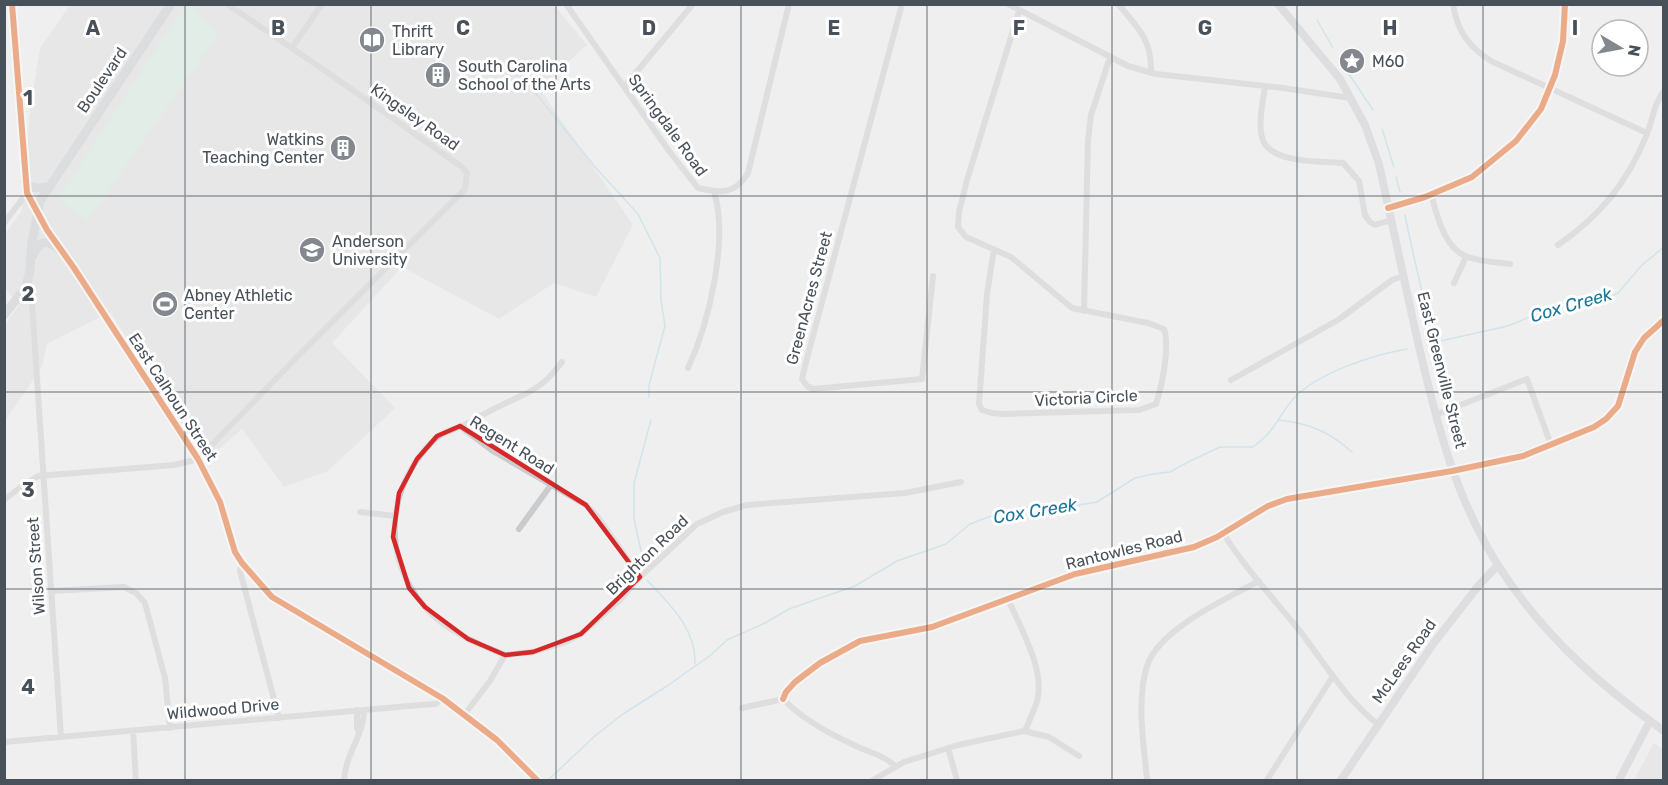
<svg xmlns="http://www.w3.org/2000/svg" width="1668" height="785" font-family="Rubik,sans-serif">
<rect width="100%" height="100%" fill="#efefef"/>
<path fill="#dddede" d="M 70,5 L 554,5 L 587,45 L 539,88 L 633,225 L 596,297 L 554,283 L 499,319 L 402,267 L 332,343 L 395,408 L 328,471 L 284,487 L 242,429 L 206,460 L 110,312 L 47,344 L 42,367 L 5,421 L 5,325 L 19,305 L 5,288 L 5,234 L 22,210 L 30,109 L 40,48 Z
M 1654,743 L 1663,749 L 1663,780 L 1634,780 Z"/>
<path fill="#d6ece0" d="M 185,5 L 192,5 L 218,35 L 87,221 L 58,199 Z"/>
<g fill="none" stroke-linecap="round" stroke-linejoin="round">
<path stroke="#aed6e6" stroke-width="1.5" d="M 1317,20 L 1333,48
M 1339,59 L 1373,110
M 534,91 L 596,168 L 638,214 L 660,258 L 661,300 L 665,326 L 649,385 L 649,397
M 1382,129 L 1394,167
M 1396,177 L 1400,192
M 1405,215 C 1413,258 1426,300 1431,343
M 1427,344 L 1508,326 L 1551,308 L 1596,303 L 1618,293 L 1642,265 L 1664,247
M 1278,420 C 1309,423 1328,431 1352,452
M 644,564 L 634,519 L 634,483 L 651,420
M 647,580 C 670,605 696,628 695,664
M 548,780 L 596,735 L 623,714 L 667,686 L 711,655 L 727,640 L 765,623 L 789,609 L 855,586 L 897,561 L 946,544 L 970,524 L 999,513 L 1033,506 L 1073,506 L 1097,502 L 1135,478 L 1153,474 L 1170,472 L 1188,462 L 1220,447 L 1253,447 C 1258,443 1263,439 1267,435 C 1278,423 1284,408 1295,397 C 1320,372 1373,355 1407,349"/>
<path stroke="#cacbcd" stroke-width="6" d="M 566,4 L 669,151 L 698,188 C 720,193 735,195 748,173 L 789,4
M 902,4 L 806,362 L 802,379 L 807,386 L 813,389 L 922,379 L 933,276
M 1008,4 L 1128,66 L 1156,74 L 1283,88 L 1350,98
M 1118,4 C 1138,28 1152,39 1151,73
M 1453,4 C 1457,31 1469,47 1491,61 L 1647,133
M 292,48 L 322,4
M 1265,86 C 1263,102 1258,122 1262,138 C 1270,164 1320,161 1343,163 L 1359,181 L 1365,215 L 1370,222 L 1375,225 L 1391,220
M 624,87 L 693,4
M 1431,194 C 1437,215 1444,249 1468,257 C 1481,262 1497,262 1510,264
M 4,223 L 27,193
M 1558,245 C 1600,216 1628,182 1647,134 C 1653,119 1654,103 1664,91
M 994,249 L 987,294 L 979,404 L 982,410 L 992,413 L 1003,414 L 1139,410 L 1156,404 C 1162,386 1170,347 1164,329 L 1148,323 L 1072,308 L 1011,257 L 966,237 L 958,227 L 959,212 L 967,180 L 1019,11
M 1454,283 L 1466,257
M 26,287 L 30,294 L 32,304 L 61,737
M 1084,311 L 1088,140 L 1091,115 L 1110,57
M 688,368 C 709,323 729,239 714,192
M 1231,380 L 1338,320 L 1392,280 L 1403,276
M 1435,415 L 1527,379 L 1551,445
M 460,426 L 493,451 L 586,505 L 597,516 L 640,577
M 4,500 L 22,486 L 38,476 L 174,465 L 198,459 L 297,357 L 465,189 L 467,173 L 462,167 L 324,70 L 227,4
M 360,512 L 395,516
M 519,529 L 551,485
M 1223,533 C 1245,568 1273,598 1299,630 C 1324,662 1346,700 1379,725
M 242,563 L 240,571 L 279,718
M 52,591 L 124,587 L 136,593 L 145,603 L 165,678 L 170,728
M 1008,599 C 1020,627 1046,671 1037,701 C 1034,711 1029,721 1025,731
M 505,655 C 477,644 444,630 424,606 C 380,556 387,484 435,439 C 442,432 455,429 464,425 C 477,419 490,410 504,404 C 516,398 530,393 540,385 C 549,379 555,371 562,362
M 783,699 L 786,692 L 795,682 L 820,663 L 860,641 L 932,627 L 1075,574 L 1194,547 L 1217,537 L 1268,506 L 1287,499 L 1452,471
M 742,708 L 783,699 C 802,719 830,734 854,745 C 870,753 882,754 895,766
M 357,710 L 357,728 L 359,733
M 464,715 L 490,681 L 505,655 L 533,652 L 563,643 L 581,634 L 619,601 L 640,577 L 697,524 L 723,512 L 747,505 L 905,493 L 961,482
M 133,731 L 136,780
M 4,742 L 420,705 L 436,704 L 442,698
M 948,748 L 957,780
M 344,780 C 345,755 364,735 364,710
M 873,780 L 904,762 L 958,745 L 1024,731 L 1049,737 L 1079,756
M 1147,780 C 1144,744 1136,702 1147,666 C 1159,629 1226,599 1259,581
M 1267,780 L 1333,676"/>
<path stroke="#cacbcf" stroke-width="8" d="M 12,4 L 27,193 L 47,230 L 74,268 L 198,459 L 220,502 L 235,552 L 242,563 L 272,597 L 442,698 L 497,740 L 537,780
M 1278,4 L 1340,79 L 1365,125 L 1379,164 C 1391,219 1403,274 1415,329 C 1435,418 1456,508 1510,583 C 1552,643 1605,689 1664,731
M 1388,208 L 1425,197 L 1472,177 L 1516,141 L 1541,109 L 1555,75 L 1563,41 L 1565,4
M 1452,471 C 1492,463 1599,441 1619,403 C 1625,392 1626,380 1629,368 C 1635,347 1647,333 1664,320
M 1341,780 L 1433,644 L 1479,585 L 1498,565
M 1619,780 L 1650,721"/>
<path stroke="#c6c8cb" stroke-width="9" d="M 25,181 C 30,190 40,188 48,187
M 33,255 C 42,236 49,242 63,252
M 4,315 L 26,287 L 30,270 L 32,242 L 40,201 L 171,4"/>
<g stroke="#fff" stroke-width="10">
<path id="cycleway" d="M 12,4 L 27,193 L 47,230 L 74,268 L 198,459 L 220,502 L 235,552 L 242,563 L 272,597 L 442,698 L 497,740 L 537,780
M 1388,208 L 1425,197 L 1472,177 L 1516,141 L 1541,109 L 1555,75 L 1563,41 L 1565,4
M 783,699 L 786,692 L 795,682 L 820,663 L 860,641 L 932,627 L 1075,574 L 1194,547 L 1217,537 L 1268,506 L 1287,499 L 1452,471 L 1523,456 L 1594,427 L 1606,419 L 1618,406 L 1635,352 L 1644,338 L 1664,320"/>
</g>
<use href="#cycleway" stroke="#e8590c" stroke-width="6"/>
</g>
<path d="M0 0H1668V785H0ZM 460,426 L 586,505 L 640,577 L 581,634 L 533,652 L 505,655 L 468,639 L 425,607 L 409,588 L 393,537 L 399,493 L 417,459 L 437,436 Z" fill="#efefef" fill-opacity=".55" fill-rule="evenodd"/>
<path fill="none" stroke="#d62828" stroke-width="4.5" stroke-linejoin="round" d="M 460,426 L 586,505 L 640,577 L 581,634 L 533,652 L 505,655 L 468,639 L 425,607 L 409,588 L 393,537 L 399,493 L 417,459 L 437,436 Z"/>
<path fill="none" stroke="#485059" stroke-width="1.5" stroke-opacity="0.55" d="M 185,4 L 185,780M 371,4 L 371,780M 556,4 L 556,780M 741,4 L 741,780M 927,4 L 927,780M 1112,4 L 1112,780M 1297,4 L 1297,780M 1483,4 L 1483,780M 4,196 L 1664,196M 4,392 L 1664,392M 4,589 L 1664,589"/>
<defs>
<g id="library-disc" transform="scale(1.35)"><circle r="9.5" fill="#82888e" stroke="#fff"/><path d="M-6-4Q-3-5.5-.7-3.5V5Q-3 3-6 4ZM6-4Q3-5.5 .7-3.5V5Q3 3 6 4Z" fill="#fff"/></g>
<g id="sight-disc" transform="scale(1.35)"><circle r="9.5" fill="#82888e" stroke="#fff"/><path d="M0-6L1.8-2.2L6-1.7L2.9 1.2L3.7 5.4L0 3.3L-3.7 5.4L-2.9 1.2L-6-1.7L-1.8-2.2Z" fill="#fff"/></g>
<g id="building-disc" transform="scale(1.35)"><circle r="9.5" fill="#82888e" stroke="#fff"/><path d="M-4-6H4V6H1V3H-1V6H-4ZM-2.5-4.3h1.7v1.8h-1.7ZM.8-4.3h1.7v1.8H.8ZM-2.5-1h1.7V.8h-1.7ZM.8-1h1.7V.8H.8Z" fill="#fff"/></g>
<g id="university-disc" transform="scale(1.35)"><circle r="9.5" fill="#82888e" stroke="#fff"/><path d="M0-5L7-2L0 1L-7-2ZM-4 1L0 2.5L4 1V4Q0 6-4 4Z" fill="#fff"/></g>
<g id="stadium-disc" transform="scale(1.35)"><circle r="9.5" fill="#82888e" stroke="#fff"/><path d="M0-5a6.5 5 0 1 0 0 10a6.5 5 0 1 0 0-10ZM-3.5-1.8h7v3.6h-7Z" fill="#fff"/></g>
</defs>
<g fill-rule="evenodd">
<use href="#library-disc" x="372" y="40"/>
<use href="#sight-disc" x="1352" y="61"/>
<use href="#building-disc" x="438" y="75"/>
<use href="#building-disc" x="343" y="148"/>
<use href="#university-disc" x="312" y="250"/>
<use href="#stadium-disc" x="165" y="304"/>
</g>
<g text-anchor="middle" dominant-baseline="central" stroke-width="6" stroke-linejoin="round" paint-order="stroke">
<g font-size="16" fill="#485059" stroke="#fff" text-anchor="start">
<text x="392" y="31">Thrift<tspan x="392" dy="18">Library</tspan></text>
<text x="1372" y="61">M60</text>
<text x="458" y="66">South Carolina<tspan x="458" dy="18">School of the Arts</tspan></text>
<text x="324" y="139" text-anchor="end">Watkins<tspan x="324" dy="18">Teaching Center</tspan></text>
<text x="332" y="241">Anderson<tspan x="332" dy="18">University</tspan></text>
<text x="184" y="295">Abney Athletic<tspan x="184" dy="18">Center</tspan></text>
</g>
<g font-size="16" fill="#485059" stroke="#fff">
<text transform="translate(102 80) rotate(-56)">Boulevard</text>
<text transform="translate(415 117) rotate(35)">Kingsley Road</text>
<text transform="translate(668 125) rotate(54)">Springdale Road</text>
<text transform="translate(809 298) rotate(-75)">GreenAcres Street</text>
<text transform="translate(1442 370) rotate(76)">East Greenville Street</text>
<text transform="translate(173 397) rotate(57)">East Calhoun Street</text>
<text transform="translate(1086 398) rotate(-3)">Victoria Circle</text>
<text transform="translate(512 445) rotate(32)">Regent Road</text>
<text transform="translate(1124 550) rotate(-14)">Rantowles Road</text>
<text transform="translate(647 555) rotate(-44)">Brighton Road</text>
<text transform="translate(36 566) rotate(-94)">Wilson Street</text>
<text transform="translate(1404 661) rotate(-55)">McLees Road</text>
<text transform="translate(223 709) rotate(-5)">Wildwood Drive</text>
</g>
<g font-size="18" font-style="italic" fill="#1b7499" stroke="#fff">
<text transform="translate(1571 305) rotate(-16)">Cox Creek</text>
<text transform="translate(1035 511) rotate(-9)">Cox Creek</text>
</g>
</g>
<g font-size="20" text-anchor="middle" font-weight="bold" fill="#485059" stroke="#fff" stroke-width="6" stroke-linejoin="round" paint-order="stroke">
<text x="93" y="35">A</text>
<text x="278" y="35">B</text>
<text x="463" y="35">C</text>
<text x="649" y="35">D</text>
<text x="834" y="35">E</text>
<text x="1019" y="35">F</text>
<text x="1205" y="35">G</text>
<text x="1390" y="35">H</text>
<text x="1575" y="35">I</text>
<text x="28" y="105">1</text>
<text x="28" y="301">2</text>
<text x="28" y="497">3</text>
<text x="28" y="694">4</text>
</g>
<rect width="1668" height="785" fill="none" stroke="#485059" stroke-width="12"/>
<g transform="translate(1620 48) rotate(100)"><circle r="28" fill="#ffffff" stroke="#b6b9bd" stroke-width="1.5"/>
<path d="M0-4.5L10 22L0 15L-10 22Z" fill="#82888e"/>
<text y="-9" font-size="16" font-weight="bold" text-anchor="middle" fill="#485059">N</text>
</g>
</svg>
